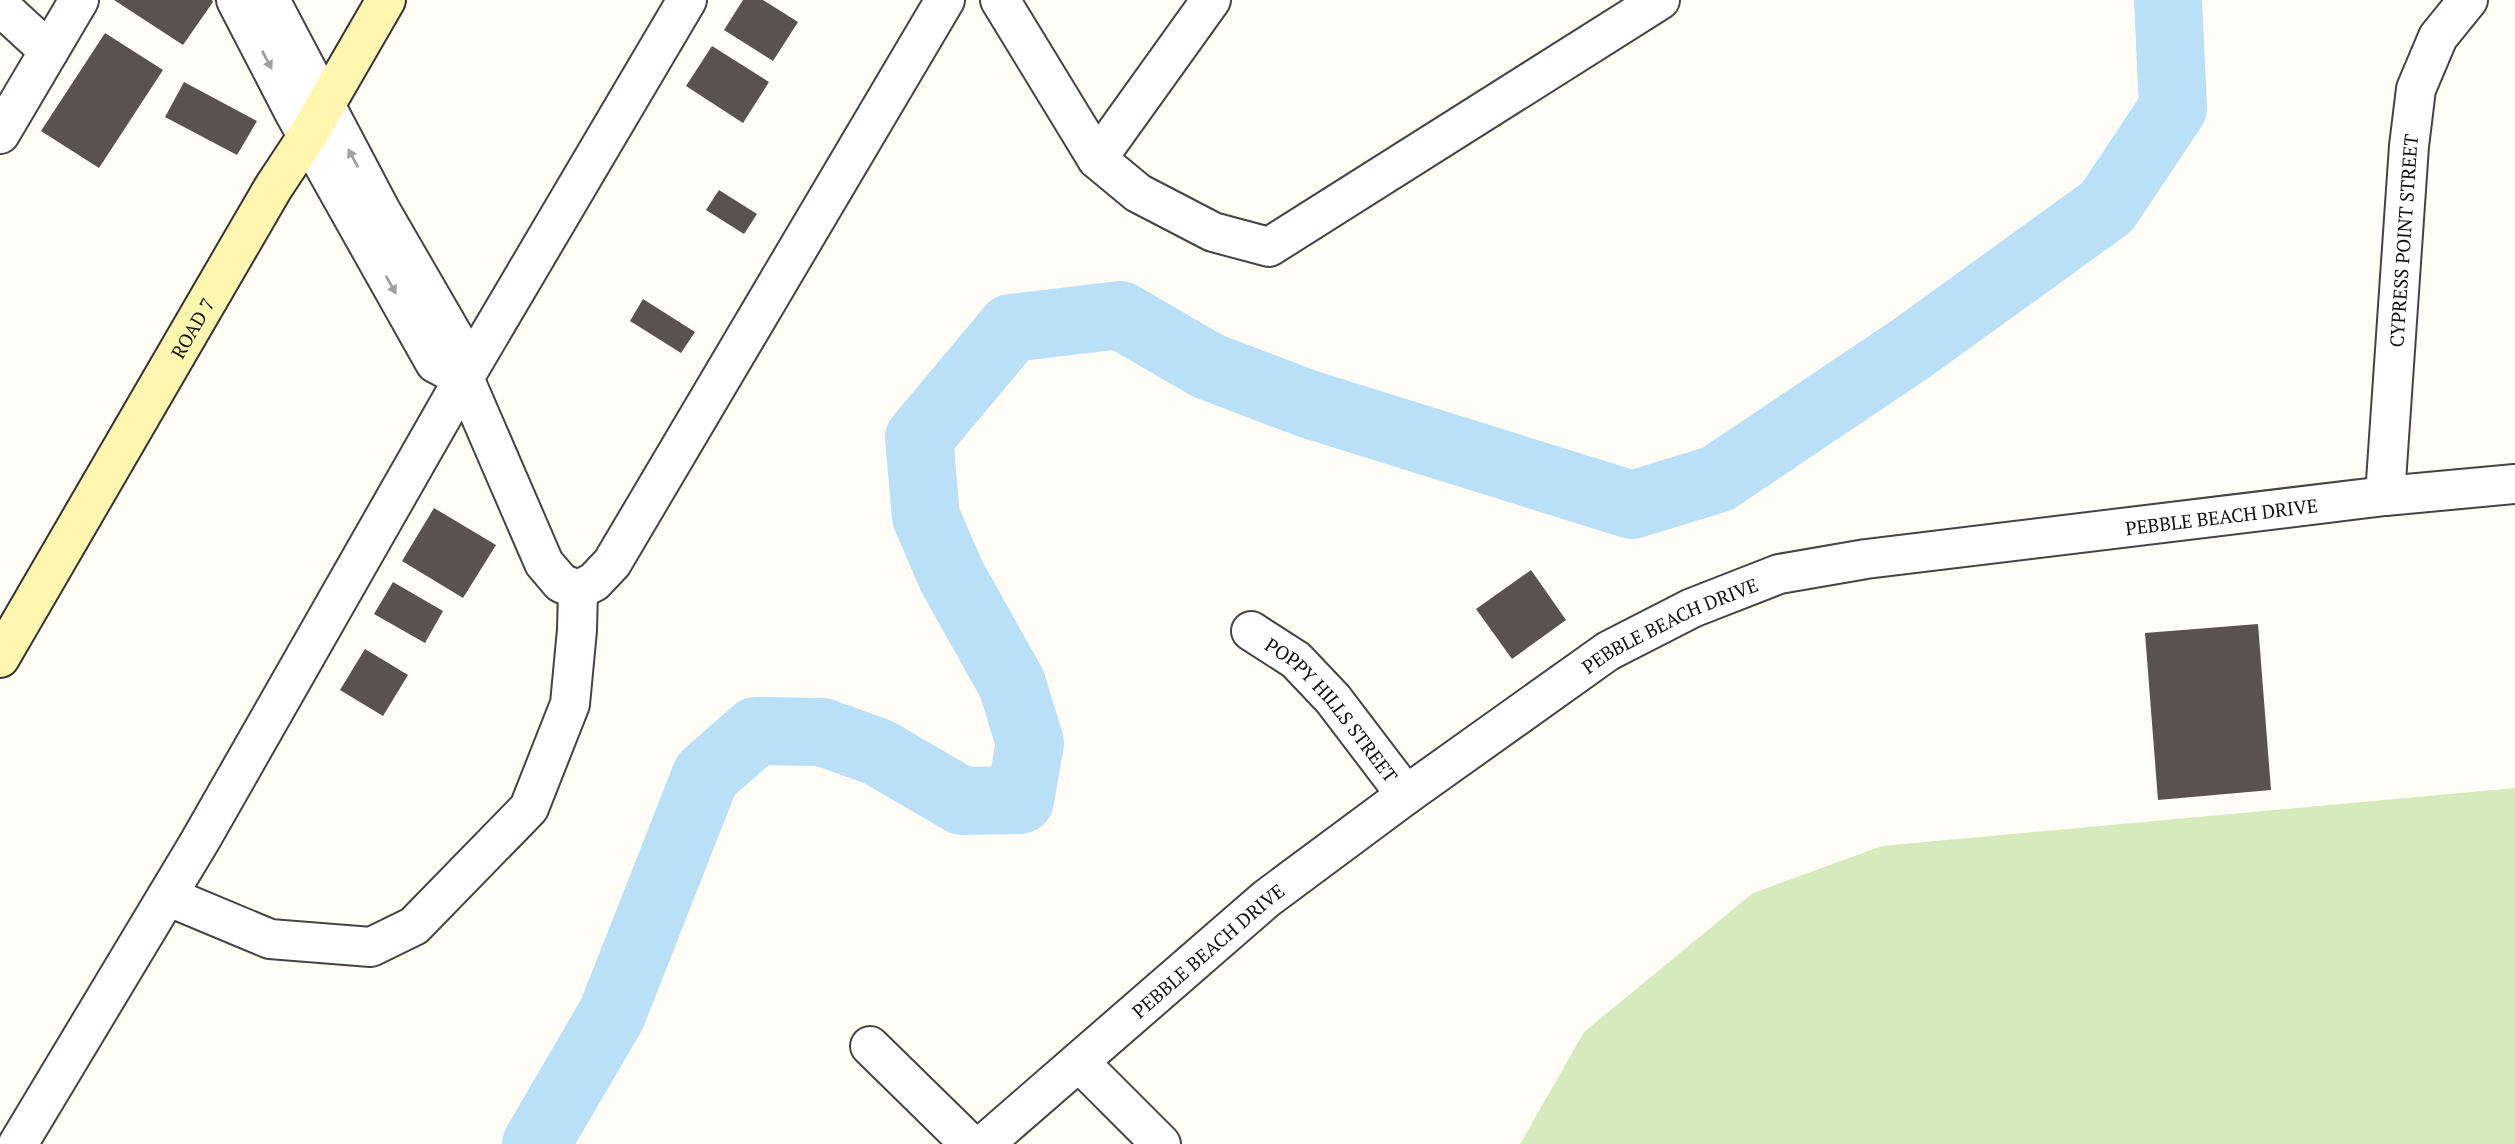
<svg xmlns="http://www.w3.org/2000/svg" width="2515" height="1144" font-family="'PT Serif',serif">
<rect width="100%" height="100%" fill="#fffdf5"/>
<path fill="#d5ebbd" d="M 2515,788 L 2515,1144 L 1520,1144 L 1584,1032 L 1753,893 L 1882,846 Z"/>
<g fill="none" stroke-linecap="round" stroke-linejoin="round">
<path stroke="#b9e0f7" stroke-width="68" d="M 536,1144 L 612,1014 L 706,775 L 756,731 L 822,732 L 878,752 L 962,801 L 1020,800 L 1030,743 L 1012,684 L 952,577 L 926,517 L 919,438 L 1011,328 L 1120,315 L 1208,366 L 1308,404 L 1632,505 L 1717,479 L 1912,348 L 2107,207 L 2173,108 L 2168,0"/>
</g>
<path fill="#5a524d" d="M 114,0 L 212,0 L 213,2 L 183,45 Z
M 743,0 L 763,0 L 798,22 L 773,61 L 724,30 Z
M 105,33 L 163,70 L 99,168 L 41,131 Z
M 712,46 L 769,82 L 743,123 L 686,86 Z
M 184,82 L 257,121 L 237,155 L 165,117 Z
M 719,190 L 757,214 L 744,234 L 706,210 Z
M 643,299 L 695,332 L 681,353 L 630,321 Z
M 434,508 L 496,545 L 463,598 L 402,561 Z
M 1531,570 L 1566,620 L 1512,659 L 1476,609 Z
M 393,582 L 443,611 L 425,643 L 374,614 Z
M 2258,624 L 2271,790 L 2158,800 L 2145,633 Z
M 365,649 L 408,675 L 383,716 L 340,690 Z"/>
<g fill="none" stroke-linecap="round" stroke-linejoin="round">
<g stroke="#444" stroke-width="42">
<g id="street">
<path d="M 236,0 L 295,114 L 435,363 L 464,378"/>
<path d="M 270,0 L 381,211 L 458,344 L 464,378 L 544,563 L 561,583 L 578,590 L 594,582 L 612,563 L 945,0"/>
<path d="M 1000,0 L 1097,159 L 1138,193 L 1213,232 L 1269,247 L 1660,0"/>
<path d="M 0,6 L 49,51"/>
<path d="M 0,134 L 79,0"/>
<path d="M 1097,159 L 1211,0"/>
<path id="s1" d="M 2385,496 L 2409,146 L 2416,89 L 2438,37 L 2468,0"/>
<path id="s2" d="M 1251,631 L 1296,660 L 1333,699 L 1406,795"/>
<path d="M 167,896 L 270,939 L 371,947 L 414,926 L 529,808 L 570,704 L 577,630 L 578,590"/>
<path d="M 870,1046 L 970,1144"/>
<path d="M 1079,1062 L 1161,1144"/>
<path d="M 18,1144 L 200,841 L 464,378 L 687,0"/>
<path id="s3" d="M 984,1144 L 1266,899 L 1406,795 L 1608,651 L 1692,608 L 1779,574 L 1866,559 L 2385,496 L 2515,484"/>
</g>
</g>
<g stroke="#333" stroke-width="42">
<g id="secondary">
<path id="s4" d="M 0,658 L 273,188 L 308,135 L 386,0"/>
</g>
</g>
<use href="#street" stroke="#fff" stroke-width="38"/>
<use href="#secondary" stroke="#fff6b0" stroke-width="38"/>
</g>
<defs><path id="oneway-solid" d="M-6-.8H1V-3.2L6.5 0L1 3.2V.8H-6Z" transform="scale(1.75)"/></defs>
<g fill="#a0a0a0">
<use href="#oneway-solid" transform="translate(267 60) rotate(62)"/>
<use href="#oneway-solid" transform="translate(353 158) rotate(-118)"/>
<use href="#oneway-solid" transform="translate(391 285) rotate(61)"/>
</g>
<g text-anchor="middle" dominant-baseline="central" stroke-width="7" stroke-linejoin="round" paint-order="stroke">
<g font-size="19" fill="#111" stroke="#fff">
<text stroke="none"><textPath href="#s1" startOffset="256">CYPRESS POINT STREET</textPath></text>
<text stroke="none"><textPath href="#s4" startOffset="382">ROAD 7</textPath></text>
<text stroke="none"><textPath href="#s3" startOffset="1430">PEBBLE BEACH DRIVE</textPath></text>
<text stroke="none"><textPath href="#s3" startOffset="863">PEBBLE BEACH DRIVE</textPath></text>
<text stroke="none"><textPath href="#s2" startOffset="114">POPPY HILLS STREET</textPath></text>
<text stroke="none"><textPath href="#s3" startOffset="296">PEBBLE BEACH DRIVE</textPath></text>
</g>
</g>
</svg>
